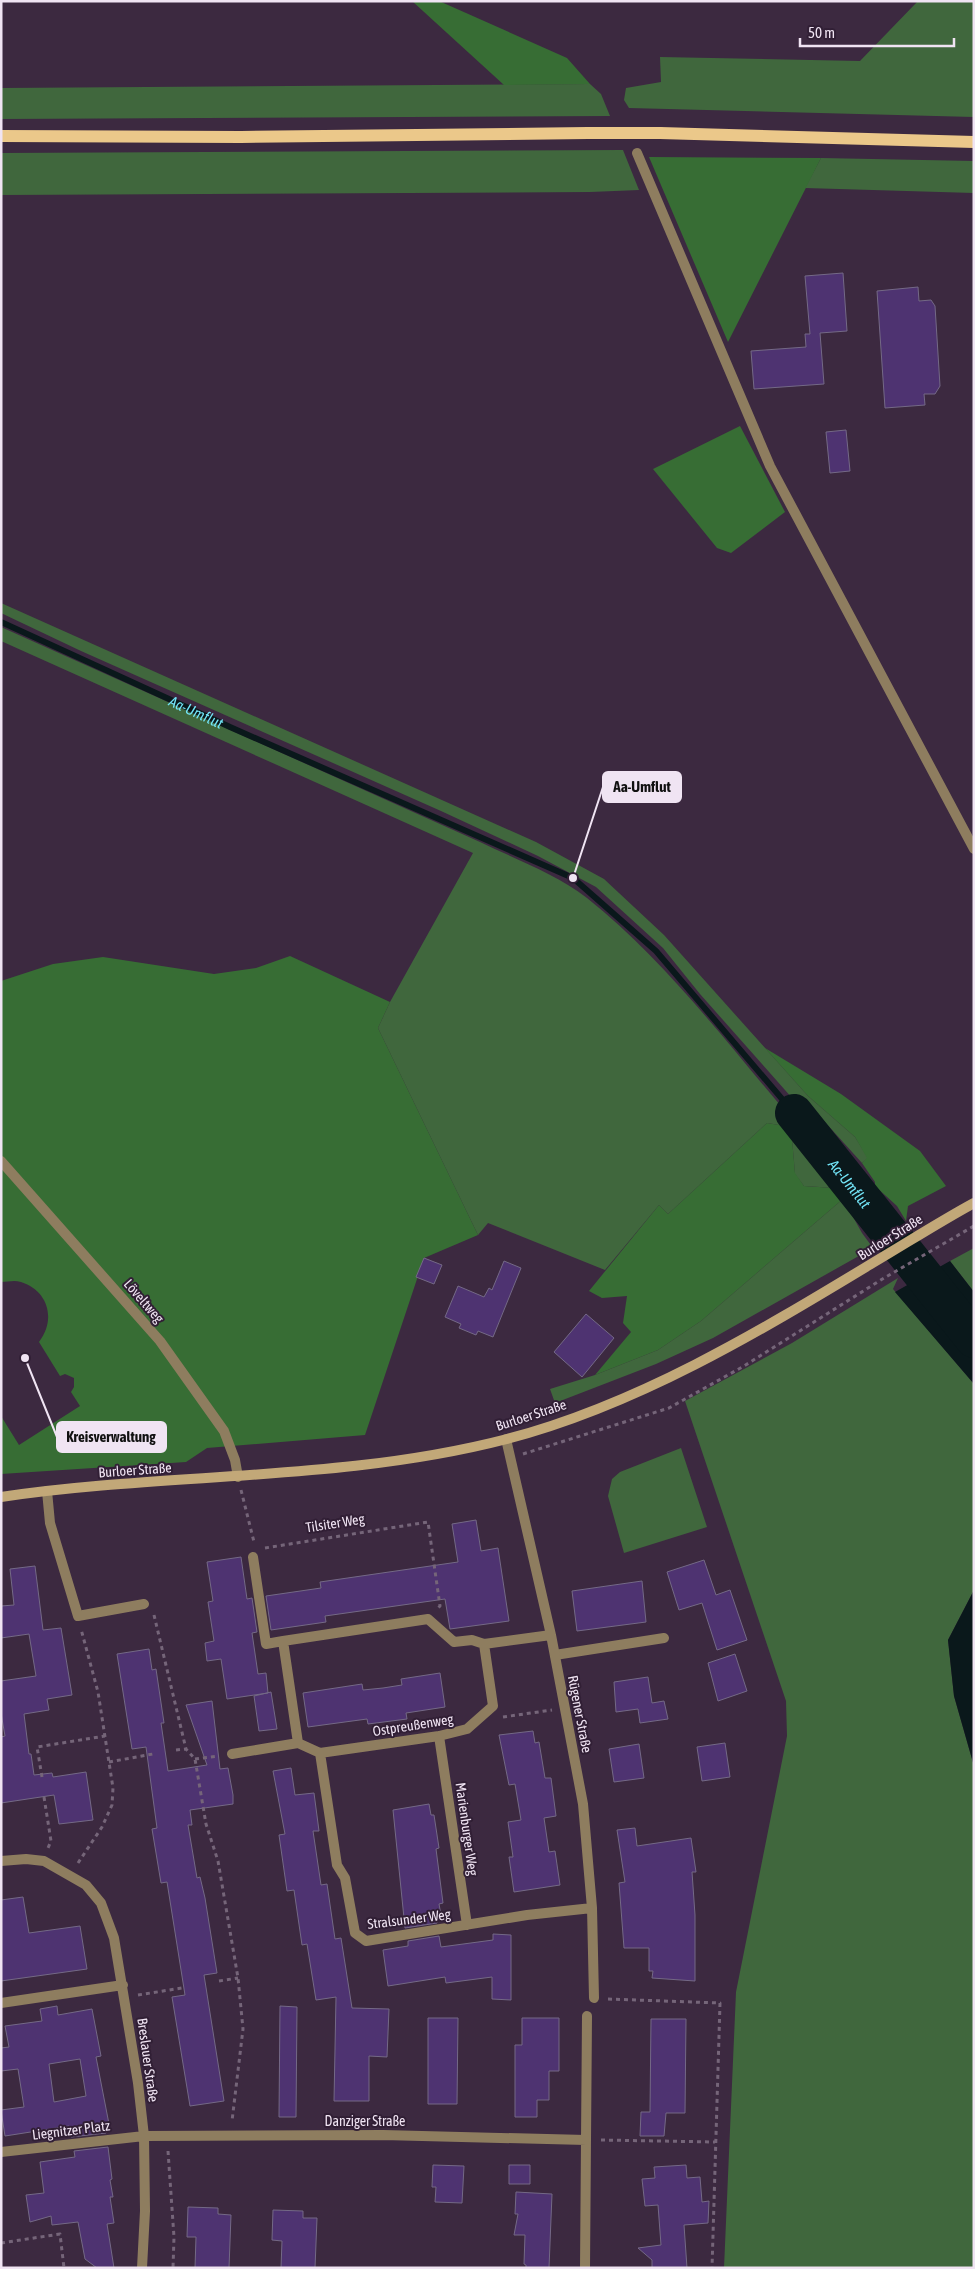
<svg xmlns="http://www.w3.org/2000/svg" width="975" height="2269" font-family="'Asap Condensed',sans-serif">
<rect width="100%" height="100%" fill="#3c2940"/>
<path fill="#40673d" d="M 918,1 L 974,1 L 974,117 L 629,108 L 624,100 L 626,88 L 661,82 L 660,57 L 860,61 Z
M 590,84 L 601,94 L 610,116 L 1,119 L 1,88 Z
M 623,150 L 639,190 L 590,192 L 1,195 L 1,153 Z
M 821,158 L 974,161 L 974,193 L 805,188 Z
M 1,603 L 536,842 L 604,879 L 664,935 L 808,1096 L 855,1137 L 868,1158 L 862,1163 L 824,1121 L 800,1107 L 700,994 L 663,948 L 596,887 L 538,856 L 441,811 L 81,651 L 1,613 Z
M 1,627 L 480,842 C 515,859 556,874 587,898 C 665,960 726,1042 791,1118 L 801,1149 L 834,1188 L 804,1186 L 795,1174 L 791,1127 L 767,1123 L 668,1214 L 659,1205 L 605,1270 L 488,1223 L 478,1235 L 378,1028 L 390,1002 L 473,853 L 1,641 Z
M 843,1199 L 862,1233 L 873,1248 L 713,1338 L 656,1364 L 555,1403 L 550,1389 L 595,1375 L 658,1350 L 701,1321 Z
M 974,1248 L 974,1292 L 950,1261 Z
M 898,1278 L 893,1289 L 974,1384 L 974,1590 L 948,1640 L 954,1696 L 974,1766 L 974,2268 L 724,2268 L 736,1992 L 787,1736 L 786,1701 L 685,1401 L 792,1343 Z
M 681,1448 L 707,1527 L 624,1553 L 608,1496 L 612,1479 L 620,1472 Z"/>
<path fill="#376d34" d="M 412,1 L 439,1 L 567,58 L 590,84 L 504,85 Z
M 649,157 L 821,158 L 728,342 Z
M 740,426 L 785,512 L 731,553 L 717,548 L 653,469 Z
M 290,956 L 390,1002 L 378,1028 L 478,1235 L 424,1258 L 365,1435 L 207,1448 L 186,1462 L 1,1474 L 1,1416 L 19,1445 L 80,1406 L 71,1392 L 74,1387 L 74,1378 L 65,1374 L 60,1376 L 39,1342 C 56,1320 49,1291 21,1282 C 14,1280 8,1282 1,1282 L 1,981 L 53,964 L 103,957 L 214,974 L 256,968 Z
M 765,1048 L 841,1094 L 920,1151 L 946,1186 L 908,1206 L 906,1221 L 897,1206 L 875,1186 L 875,1182 L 862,1163 L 867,1158 L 855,1137 L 808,1096 Z
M 767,1123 L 791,1127 L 795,1173 L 804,1186 L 834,1188 L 843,1199 L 701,1321 L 658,1350 L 595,1375 L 631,1332 L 623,1323 L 627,1296 L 602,1298 L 589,1291 L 659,1205 L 668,1214 Z"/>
<path fill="#0a181b" d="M 950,1261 L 974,1292 L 974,1384 L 895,1292 Z
M 974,1590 L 974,1766 L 954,1696 L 948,1640 Z"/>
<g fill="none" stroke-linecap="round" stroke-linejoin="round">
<path stroke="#0a181b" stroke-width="6" id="s1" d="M 1,622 L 230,727 L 573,878 L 656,951 L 794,1113"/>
<path stroke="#0a181b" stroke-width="38" id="s2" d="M 794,1113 L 974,1339"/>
</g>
<path fill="#4e3371" stroke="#746986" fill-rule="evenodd" d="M 843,273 L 847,331 L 820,333 L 824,384 L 754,389 L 751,351 L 806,347 L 805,334 L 810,334 L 805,276 Z
M 918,287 L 919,301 L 931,300 L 935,306 L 940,386 L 935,394 L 924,394 L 925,405 L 885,408 L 877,291 Z
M 846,430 L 850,471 L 830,473 L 826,432 Z
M 424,1258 L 442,1265 L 434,1284 L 416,1277 Z
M 504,1261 L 521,1268 L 493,1337 L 478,1331 L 476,1335 L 459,1328 L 461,1324 L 445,1317 L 458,1286 L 484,1297 L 489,1288 L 492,1290 Z
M 586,1314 L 614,1338 L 582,1377 L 554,1352 Z
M 476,1520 L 481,1551 L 498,1548 L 509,1621 L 450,1629 L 445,1599 L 325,1616 L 326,1622 L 271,1630 L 266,1596 L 321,1588 L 320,1582 L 458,1562 L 452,1524 Z
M 241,1557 L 247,1599 L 252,1598 L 257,1632 L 252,1633 L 258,1674 L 266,1673 L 268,1693 L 227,1699 L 221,1659 L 207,1661 L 205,1643 L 214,1641 L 208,1602 L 213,1601 L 207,1562 Z
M 704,1560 L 716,1595 L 730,1590 L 747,1640 L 717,1650 L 702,1603 L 679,1610 L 667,1572 Z
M 35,1566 L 43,1630 L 61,1628 L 72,1695 L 47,1699 L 49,1710 L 24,1714 L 29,1754 L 31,1754 L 34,1775 L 52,1773 L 53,1777 L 86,1772 L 93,1820 L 59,1824 L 54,1795 L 1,1803 L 1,1737 L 5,1736 L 1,1713 L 1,1681 L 36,1676 L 29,1634 L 1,1638 L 1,1606 L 14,1605 L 10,1569 Z
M 642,1581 L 646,1622 L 577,1631 L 572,1591 Z
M 149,1649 L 152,1670 L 156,1669 L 164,1723 L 161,1723 L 168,1771 L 207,1765 L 186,1705 L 212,1701 L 220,1769 L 228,1768 L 233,1795 L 233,1804 L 190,1810 L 192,1825 L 188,1825 L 197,1878 L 200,1877 L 205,1898 L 217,1973 L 204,1975 L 224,2101 L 190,2106 L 172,1997 L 185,1995 L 167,1882 L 161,1883 L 152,1829 L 157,1828 L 146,1747 L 132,1749 L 117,1654 Z
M 735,1654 L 747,1691 L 718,1701 L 708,1663 Z
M 440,1673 L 445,1707 L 406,1713 L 407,1719 L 368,1724 L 367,1719 L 308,1727 L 303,1693 L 362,1684 L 363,1690 L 383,1688 L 402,1685 L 401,1679 Z
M 648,1677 L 652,1703 L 664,1701 L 668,1719 L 640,1723 L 638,1709 L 616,1712 L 614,1682 Z
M 271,1692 L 277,1729 L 259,1731 L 254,1696 Z
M 533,1731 L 535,1743 L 539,1742 L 545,1778 L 551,1778 L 556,1816 L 544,1818 L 549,1852 L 555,1851 L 560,1885 L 514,1892 L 509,1857 L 513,1857 L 508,1822 L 521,1820 L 515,1784 L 509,1785 L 499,1735 Z
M 725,1743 L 730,1777 L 702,1781 L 697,1747 Z
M 639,1744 L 644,1778 L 614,1782 L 609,1749 Z
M 291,1768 L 295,1795 L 314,1793 L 319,1831 L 313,1831 L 321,1885 L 327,1884 L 335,1939 L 341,1938 L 352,2008 L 389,2009 L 387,2057 L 369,2056 L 369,2101 L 334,2101 L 336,1997 L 316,2000 L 307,1944 L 302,1945 L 294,1890 L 287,1891 L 279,1835 L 285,1834 L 273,1771 Z
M 429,1804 L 431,1815 L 434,1815 L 439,1848 L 436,1849 L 443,1903 L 439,1904 L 441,1915 L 436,1915 L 437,1923 L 405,1928 L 393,1810 Z
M 635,1828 L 637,1846 L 691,1838 L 696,1872 L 692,1872 L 695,1915 L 695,1981 L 652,1978 L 653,1971 L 649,1971 L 649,1948 L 624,1948 L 619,1883 L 625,1882 L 617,1830 Z
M 23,1897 L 29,1933 L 80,1926 L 87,1969 L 1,1981 L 1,1900 Z
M 493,1934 L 511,1935 L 511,2000 L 492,1999 L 492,1977 L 446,1983 L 445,1977 L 388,1986 L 383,1950 L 408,1946 L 408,1941 L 439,1936 L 441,1947 L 493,1940 Z
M 57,2006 L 58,2015 L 92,2009 L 101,2056 L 96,2057 L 109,2124 L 105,2124 L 106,2133 L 71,2137 L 69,2126 L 5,2136 L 1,2110 L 24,2107 L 18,2069 L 1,2071 L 1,2048 L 9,2047 L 5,2026 L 42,2021 L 40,2009 ZM 80,2059 L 86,2096 L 54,2102 L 49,2064 Z
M 280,2006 L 297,2007 L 296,2117 L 279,2117 Z
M 428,2018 L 458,2018 L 457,2104 L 428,2104 Z
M 522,2018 L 559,2018 L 559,2071 L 549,2071 L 549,2100 L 537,2100 L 537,2117 L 515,2117 L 515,2045 L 522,2045 Z
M 651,2019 L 686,2019 L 685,2113 L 666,2113 L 664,2136 L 640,2136 L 641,2112 L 650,2112 Z
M 108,2147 L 112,2179 L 110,2180 L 113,2197 L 110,2197 L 114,2223 L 107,2224 L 114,2268 L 97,2268 L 85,2259 L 78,2222 L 52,2225 L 51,2216 L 30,2222 L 26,2195 L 44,2193 L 40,2162 L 75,2157 L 74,2151 Z
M 433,2165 L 464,2166 L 462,2203 L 435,2202 L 436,2187 L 432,2187 Z
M 509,2165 L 530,2165 L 530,2184 L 509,2184 Z
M 686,2165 L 687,2178 L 700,2177 L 702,2202 L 709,2201 L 708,2223 L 684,2225 L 687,2268 L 652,2268 L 652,2260 L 638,2248 L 661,2245 L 658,2205 L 645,2206 L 642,2179 L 655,2178 L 654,2167 Z
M 516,2192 L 552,2194 L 549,2268 L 526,2268 L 526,2265 L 524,2264 L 525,2235 L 514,2235 L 518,2214 L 515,2214 Z
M 188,2207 L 218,2208 L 218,2214 L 231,2215 L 229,2268 L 195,2268 L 196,2237 L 187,2237 Z
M 273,2210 L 303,2211 L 303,2218 L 317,2218 L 315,2268 L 281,2268 L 282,2241 L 272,2240 Z"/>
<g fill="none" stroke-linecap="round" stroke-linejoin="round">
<path stroke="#756579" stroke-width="3" stroke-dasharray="4 4" stroke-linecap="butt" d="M 523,1454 L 669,1408 L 744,1366 L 884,1278 L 974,1226
M 241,1490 L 254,1542
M 265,1548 L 428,1522 L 440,1606 L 437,1609
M 154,1615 L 186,1749 L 195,1759 L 206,1824 L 218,1861 L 238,1978 L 243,2029 L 232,2121
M 503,1717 L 552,1710
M 176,1750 L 186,1749
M 195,1759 L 219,1756
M 109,1762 L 153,1754
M 42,1777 L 37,1747 L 105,1736
M 44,1797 L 51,1841 L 48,1848
M 78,1863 L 102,1827 L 112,1805 L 113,1788 L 98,1692 L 81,1629
M 219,1981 L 238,1978
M 138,1995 L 182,1988
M 608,1999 L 720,2003 L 712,2268
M 601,2140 L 715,2142
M 168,2151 L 174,2237 L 173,2268
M 1,2243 L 60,2234 L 64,2268"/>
<path stroke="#8e7d5f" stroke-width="10" d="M 637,153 L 770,466 L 974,849
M 555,1655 L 664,1638"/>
<path stroke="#8e7d5f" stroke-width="10" d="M 1,1161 L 160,1341 L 224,1431 L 235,1460 L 238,1477
M 506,1439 L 551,1635 L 583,1804 L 592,1908 L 594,1998
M 47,1491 L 50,1523 L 78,1616 L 144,1604
M 253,1557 L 266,1644 L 283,1641
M 439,1736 L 467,1925
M 298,1743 L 283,1641 L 428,1619 L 454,1642 L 472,1640 L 484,1644
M 320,1753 L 337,1865 L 345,1878 L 355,1933 L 366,1941 L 527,1915 L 592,1908
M 232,1754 L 298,1743 L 320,1753 L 439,1736 L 467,1729 L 493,1706 L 484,1644 L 551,1635
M 1,1861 L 26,1859 L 44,1861 L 86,1885 L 101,1903 L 114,1938 L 138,2083 L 144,2136 L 145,2211 L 142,2268
M 1,2003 L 123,1985
M 586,2140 L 587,2016
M 1,2152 L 144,2136 L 383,2135 L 586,2140 L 585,2268"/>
<path stroke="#c2a878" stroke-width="10" d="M 1,1497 C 169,1472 341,1482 507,1439 C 637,1405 757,1333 871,1264 C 905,1244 939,1222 974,1203"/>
<path stroke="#ebc88a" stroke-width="12" d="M 660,133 L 974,142
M 1,136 L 241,137 L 588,133"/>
<path stroke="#ebc88a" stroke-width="12" d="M 588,133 L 660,133"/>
</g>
<g text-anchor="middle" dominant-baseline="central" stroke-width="4" stroke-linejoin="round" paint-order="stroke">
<g font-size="14" fill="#f0e4f3" stroke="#311f35">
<text transform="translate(890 1237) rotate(-32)">Burloer Straße</text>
<text transform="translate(144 1301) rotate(49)">Löveltweg</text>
<text transform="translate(531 1415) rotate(-18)">Burloer Straße</text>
<text transform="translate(135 1470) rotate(-4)">Burloer Straße</text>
<text transform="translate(335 1523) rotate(-9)">Tilsiter Weg</text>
<text transform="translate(580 1714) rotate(79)">Rügener Straße</text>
<text transform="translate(413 1725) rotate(-9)">Ostpreußenweg</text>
<text transform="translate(467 1829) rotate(82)">Marienburger Weg</text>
<text transform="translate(409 1919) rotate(-7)">Stralsunder Weg</text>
<text transform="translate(148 2060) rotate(82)">Breslauer Straße</text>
<text x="365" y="2121">Danziger Straße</text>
<text transform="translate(71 2130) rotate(-7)">Liegnitzer Platz</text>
</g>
<g font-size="15" font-style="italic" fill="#73e6f9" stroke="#311f35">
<text stroke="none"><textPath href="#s1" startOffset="215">Aa-Umflut</textPath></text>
<text stroke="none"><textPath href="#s2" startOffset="90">Aa-Umflut</textPath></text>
</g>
</g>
<path fill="none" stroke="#f0e4f3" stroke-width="2" d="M573 878L603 787M25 1358L57 1437"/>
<g fill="#f0e4f3" stroke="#311f35" stroke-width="2">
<circle cx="573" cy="878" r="5"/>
<circle cx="25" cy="1358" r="5"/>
</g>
<g fill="#f0e4f3" stroke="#f0e4f3" stroke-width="2">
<rect x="603" y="772" width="78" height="30" rx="5"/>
<rect x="57" y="1422" width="109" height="30" rx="5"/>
</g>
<g font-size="15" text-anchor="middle" font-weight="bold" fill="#111">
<text x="642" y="792">Aa-Umflut</text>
<text x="111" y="1442">Kreisverwaltung</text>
</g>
<rect width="975" height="2269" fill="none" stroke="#f0e4f3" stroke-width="5"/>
<path d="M800 38v8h154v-8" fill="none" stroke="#f0e4f3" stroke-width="2.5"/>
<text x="808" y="38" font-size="15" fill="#f0e4f3" stroke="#311f35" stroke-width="4" paint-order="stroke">50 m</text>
</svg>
